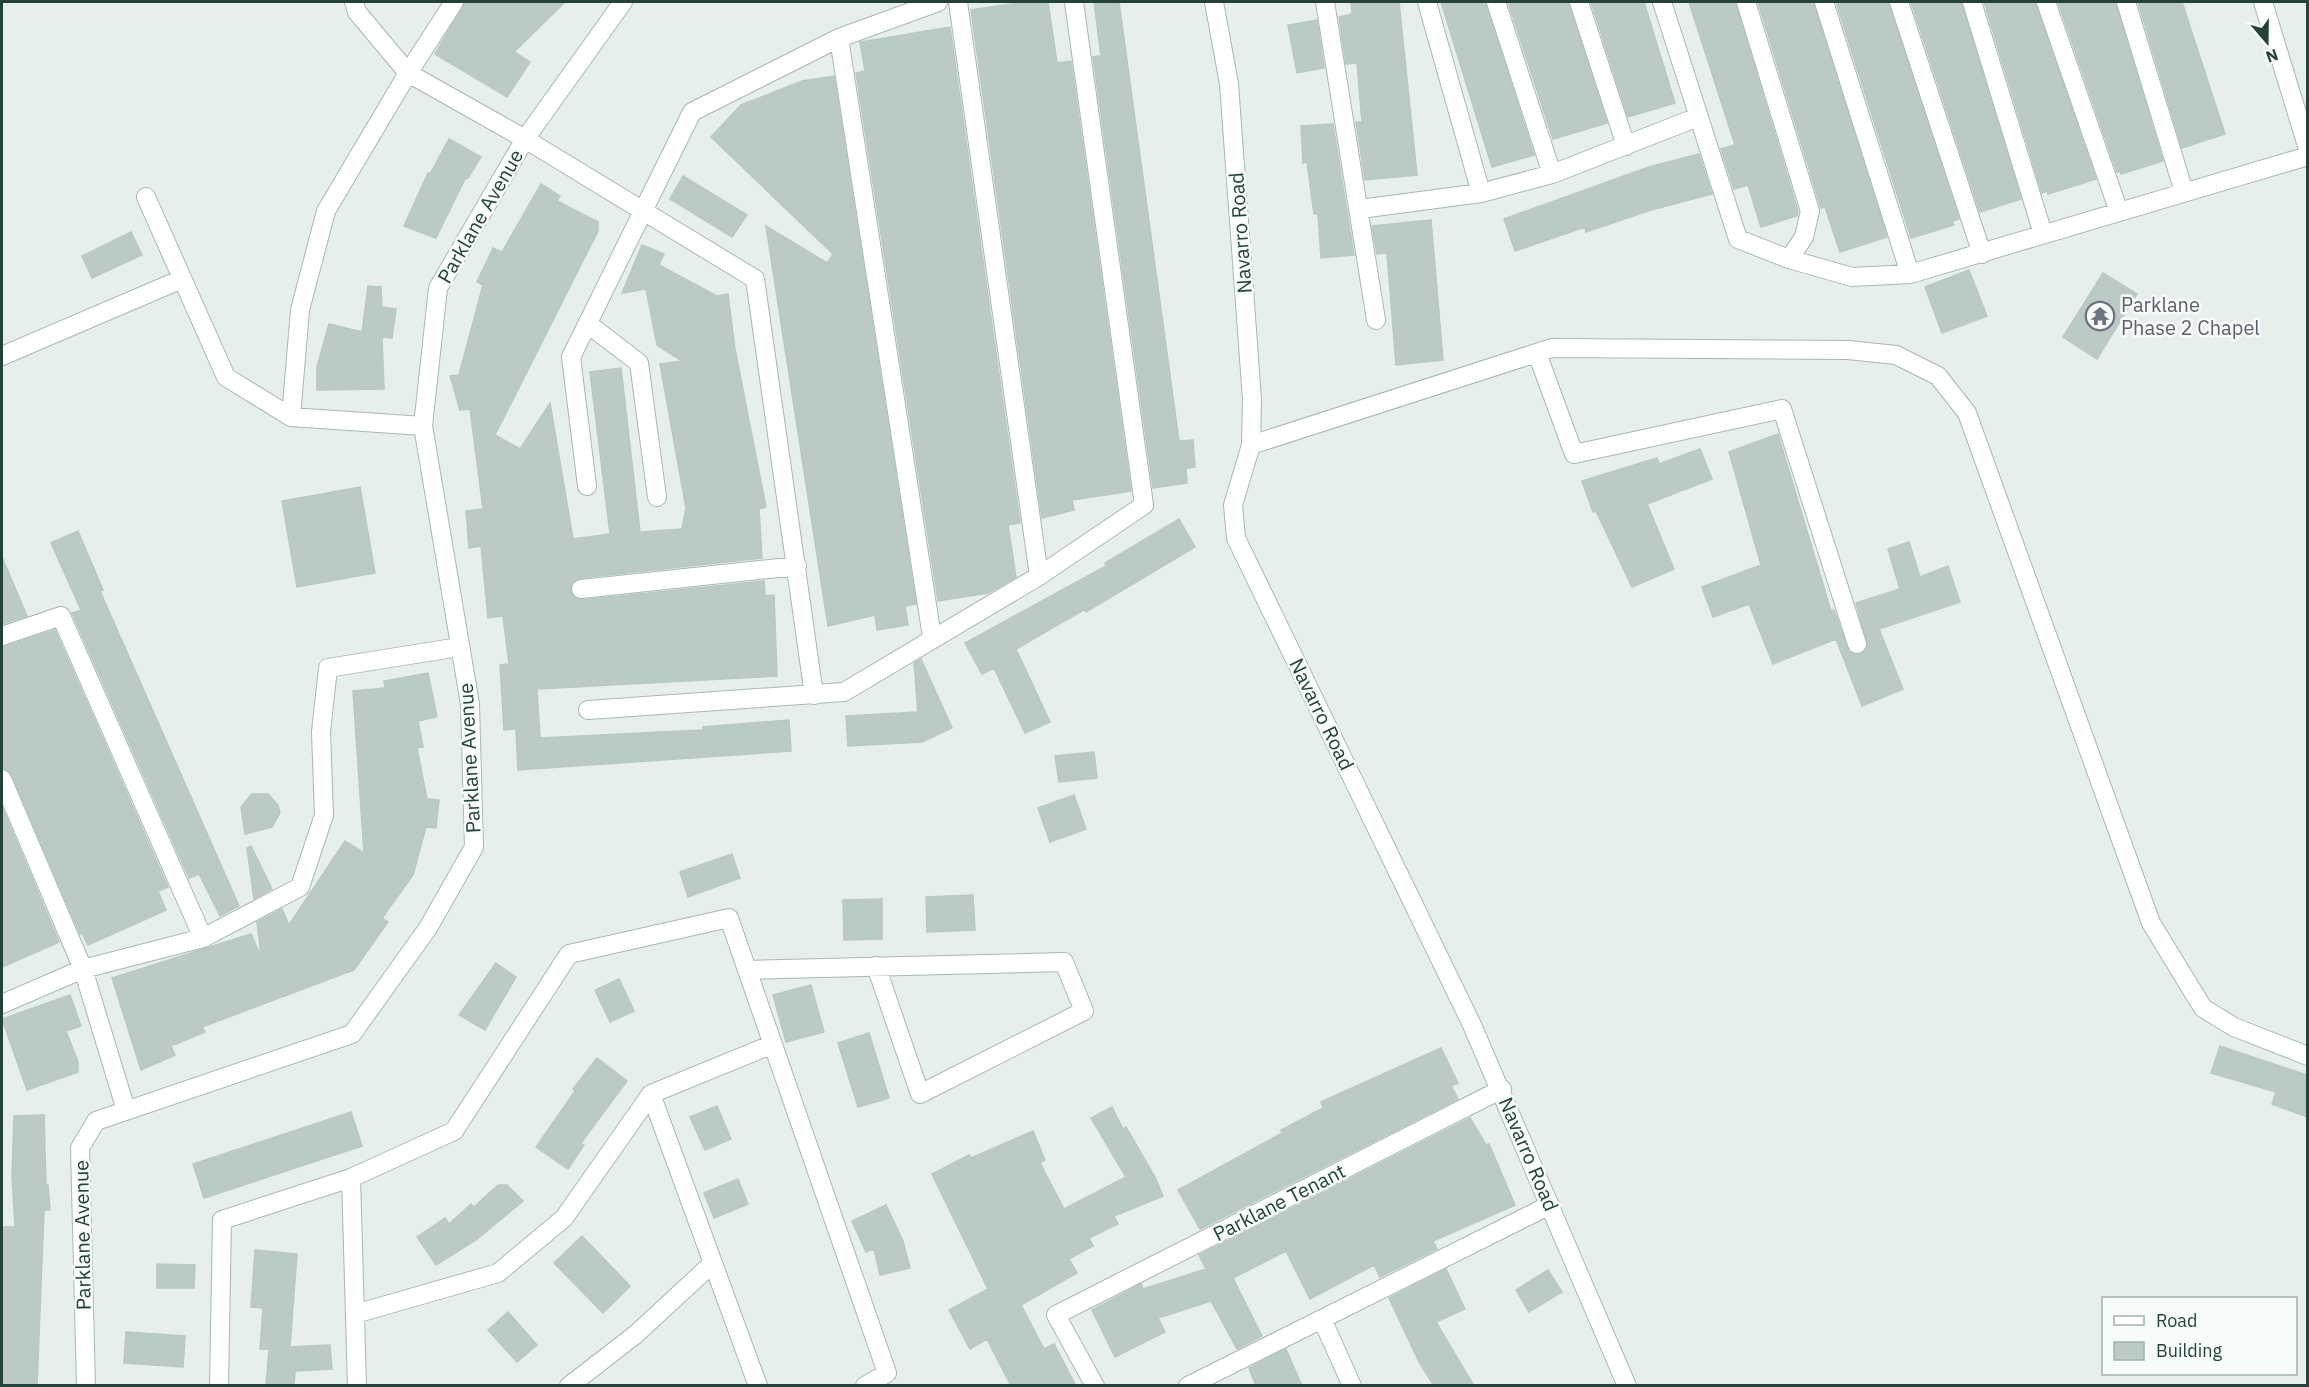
<svg xmlns="http://www.w3.org/2000/svg" width="2309" height="1387" font-family="'IBM Plex Sans',sans-serif">
<rect width="100%" height="100%" fill="#e6efeb"/>
<path fill="#bbcac4" stroke="#b8c9c2" stroke-width="1.5" d="M 465,2 L 565,2 L 514,52 L 530,62 L 507,97 L 435,54 Z
M 1025,2 L 1048,2 L 1057,63 L 1071,61 L 1131,491 L 1072,500 L 1074,510 L 1042,518 L 971,10 Z
M 1094,2 L 1119,2 L 1179,441 L 1193,440 L 1195,467 L 1186,468 L 1187,483 L 1153,488 L 1093,57 L 1101,56 Z
M 1351,2 L 1399,2 L 1417,175 L 1365,180 L 1356,122 L 1362,122 L 1357,63 L 1346,64 L 1339,17 L 1352,14 Z
M 1441,2 L 1485,2 L 1534,155 L 1492,167 Z
M 1508,2 L 1568,2 L 1607,123 L 1553,139 Z
M 1591,2 L 1644,2 L 1675,103 L 1628,117 Z
M 1689,2 L 1735,2 L 1798,211 L 1797,216 L 1761,227 L 1748,185 L 1734,189 L 1721,149 L 1735,145 Z
M 1758,2 L 1813,2 L 1887,237 L 1840,252 L 1825,207 L 1821,208 Z
M 1836,2 L 1888,2 L 1959,219 L 1952,221 L 1954,225 L 1911,238 Z
M 1911,2 L 1961,2 L 2021,199 L 1980,212 Z
M 1984,2 L 2035,2 L 2096,179 L 2048,194 L 2047,191 L 2042,193 Z
M 2058,2 L 2115,2 L 2163,161 L 2121,174 L 2120,171 L 2117,172 Z
M 2138,2 L 2182,2 L 2225,134 L 2182,148 Z
M 1317,20 L 1324,68 L 1297,73 L 1288,25 Z
M 950,27 L 1020,523 L 1008,525 L 1016,577 L 988,593 L 938,601 L 856,73 L 865,71 L 860,42 Z
M 834,76 L 916,604 L 905,606 L 908,625 L 877,630 L 875,615 L 828,626 L 766,226 L 827,263 L 833,254 L 711,137 L 741,105 L 802,81 Z
M 1333,124 L 1354,255 L 1321,258 L 1318,214 L 1314,214 L 1307,162 L 1303,163 L 1301,126 Z
M 449,139 L 481,157 L 468,178 L 466,177 L 436,238 L 404,226 L 428,173 L 430,174 Z
M 1699,154 L 1712,194 L 1651,210 L 1586,232 L 1585,227 L 1515,251 L 1504,219 L 1649,167 Z
M 683,176 L 747,215 L 732,237 L 670,199 Z
M 541,184 L 560,196 L 557,201 L 598,222 L 598,231 L 495,435 L 520,449 L 550,403 L 573,539 L 610,534 L 590,372 L 621,368 L 640,532 L 682,529 L 686,508 L 660,364 L 682,361 L 657,345 L 646,289 L 622,293 L 642,245 L 664,254 L 659,265 L 717,296 L 728,294 L 735,349 L 766,507 L 759,509 L 762,558 L 580,578 L 571,584 L 572,595 L 582,600 L 764,581 L 765,596 L 774,595 L 777,676 L 537,689 L 540,738 L 703,730 L 703,727 L 789,720 L 791,751 L 518,770 L 516,729 L 504,730 L 500,665 L 509,664 L 503,616 L 488,618 L 481,546 L 469,548 L 466,511 L 483,509 L 470,409 L 460,410 L 450,376 L 459,375 L 483,285 L 477,282 L 493,248 L 502,252 Z
M 1431,220 L 1443,360 L 1396,365 L 1387,253 L 1377,254 L 1372,226 Z
M 131,232 L 142,255 L 92,278 L 82,256 Z
M 1969,270 L 1987,316 L 1942,333 L 1925,287 Z
M 2103,273 L 2137,294 L 2097,359 L 2063,337 Z
M 368,286 L 381,287 L 382,307 L 396,309 L 392,338 L 382,337 L 384,389 L 317,390 L 317,367 L 329,324 L 362,332 Z
M 1778,434 L 1831,611 L 1834,610 L 1849,652 L 1860,655 L 1868,646 L 1856,603 L 1900,589 L 1888,549 L 1909,542 L 1920,577 L 1948,566 L 1960,602 L 1879,629 L 1903,689 L 1862,706 L 1836,639 L 1773,664 L 1749,604 L 1713,617 L 1702,587 L 1761,565 L 1729,452 Z
M 1700,449 L 1712,479 L 1647,504 L 1674,569 L 1632,587 L 1596,511 L 1593,512 L 1582,481 L 1657,458 L 1659,464 Z
M 360,487 L 375,573 L 297,587 L 282,501 Z
M 1179,519 L 1195,547 L 1086,612 L 1085,609 L 1016,649 L 1050,722 L 1025,733 L 994,668 L 982,674 L 965,643 L 1106,566 L 1105,563 Z
M 78,531 L 103,590 L 100,591 L 239,906 L 220,916 L 199,874 L 189,878 L 72,613 L 81,610 L 51,543 Z
M 2,557 L 27,616 L 2,624 Z
M 55,630 L 168,887 L 158,891 L 166,910 L 88,945 L 82,933 L 80,934 L 12,775 L 2,768 L 2,647 Z
M 921,659 L 952,728 L 922,742 L 848,746 L 846,716 L 918,712 L 914,663 Z
M 428,673 L 437,717 L 418,721 L 423,747 L 417,748 L 427,799 L 439,800 L 436,828 L 426,827 L 413,875 L 382,918 L 388,922 L 354,970 L 202,1027 L 205,1032 L 171,1046 L 175,1055 L 141,1070 L 112,978 L 251,934 L 261,957 L 257,922 L 282,909 L 289,925 L 345,841 L 364,853 L 353,691 L 385,688 L 384,681 Z
M 1094,752 L 1097,778 L 1059,782 L 1055,756 Z
M 252,794 L 268,794 L 278,805 L 280,813 L 272,827 L 245,834 L 241,807 Z
M 1074,795 L 1086,829 L 1050,842 L 1038,808 Z
M 2,807 L 59,942 L 2,967 Z
M 251,846 L 272,889 L 254,899 L 247,848 Z
M 732,854 L 740,878 L 688,897 L 680,872 Z
M 973,895 L 975,930 L 927,932 L 926,897 Z
M 882,899 L 882,939 L 844,940 L 843,900 Z
M 496,963 L 516,977 L 485,1030 L 459,1015 Z
M 619,979 L 634,1011 L 610,1022 L 595,990 Z
M 811,985 L 824,1032 L 786,1042 L 773,995 Z
M 70,995 L 81,1026 L 66,1031 L 78,1062 L 78,1072 L 27,1090 L 2,1019 Z
M 869,1033 L 889,1098 L 858,1107 L 838,1043 Z
M 2220,1046 L 2307,1075 L 2307,1117 L 2272,1104 L 2276,1092 L 2211,1073 Z
M 1441,1048 L 1458,1083 L 1451,1086 L 1458,1099 L 1200,1229 L 1178,1190 L 1282,1133 L 1281,1130 L 1323,1108 L 1321,1102 Z
M 597,1058 L 627,1081 L 581,1143 L 584,1145 L 568,1169 L 536,1147 L 575,1091 L 573,1089 Z
M 717,1106 L 731,1139 L 705,1150 L 690,1117 Z
M 1112,1107 L 1123,1129 L 1126,1127 L 1155,1177 L 1163,1196 L 1114,1216 L 1118,1224 L 1089,1238 L 1093,1246 L 1069,1259 L 1077,1273 L 1021,1305 L 1044,1349 L 1054,1344 L 1076,1386 L 1011,1386 L 987,1339 L 970,1349 L 949,1310 L 988,1289 L 932,1174 L 969,1155 L 971,1158 L 1033,1131 L 1045,1160 L 1040,1163 L 1064,1209 L 1126,1177 L 1091,1118 Z
M 351,1112 L 362,1146 L 204,1198 L 193,1164 Z
M 44,1115 L 46,1185 L 48,1185 L 50,1210 L 44,1210 L 37,1386 L 2,1386 L 2,1227 L 15,1227 L 12,1177 L 14,1116 Z
M 1470,1118 L 1486,1145 L 1489,1144 L 1515,1205 L 1433,1241 L 1437,1249 L 1380,1277 L 1374,1265 L 1310,1299 L 1286,1251 L 1233,1278 L 1262,1336 L 1237,1349 L 1211,1301 L 1158,1318 L 1165,1332 L 1115,1357 L 1092,1310 L 1141,1284 L 1143,1289 L 1206,1269 L 1199,1255 Z
M 738,1179 L 748,1204 L 714,1218 L 704,1193 Z
M 498,1185 L 507,1185 L 523,1201 L 476,1240 L 436,1265 L 417,1237 L 445,1218 L 449,1224 L 471,1204 L 474,1207 Z
M 886,1205 L 903,1241 L 910,1268 L 880,1275 L 874,1249 L 866,1252 L 852,1221 Z
M 582,1236 L 630,1286 L 603,1313 L 554,1263 Z
M 255,1250 L 297,1254 L 290,1347 L 330,1345 L 332,1369 L 295,1371 L 294,1386 L 266,1386 L 269,1349 L 260,1349 L 263,1308 L 251,1307 Z
M 157,1264 L 195,1265 L 194,1288 L 157,1288 Z
M 1446,1269 L 1465,1309 L 1436,1322 L 1474,1386 L 1434,1386 L 1419,1362 L 1389,1298 Z
M 1548,1270 L 1562,1292 L 1529,1312 L 1516,1290 Z
M 508,1312 L 537,1345 L 517,1362 L 488,1330 Z
M 126,1332 L 185,1336 L 183,1367 L 124,1363 Z
M 1286,1349 L 1302,1386 L 1256,1386 L 1249,1368 Z"/>
<g fill="none" stroke-linecap="round" stroke-linejoin="round">
<g stroke="#a8b8b2" stroke-width="20">
<path id="street" d="M 354,2 L 357,12 L 408,73 L 525,139 L 755,279 L 814,695
M 958,2 L 1039,576
M 1325,2 L 1376,320
M 1427,2 L 1481,193
M 1496,2 L 1552,174
M 1579,2 L 1626,146
M 1662,2 L 1738,239 L 1789,259 L 1852,277 L 1910,274 L 2308,156
M 1746,2 L 1810,211 L 1804,237 L 1789,259
M 1824,2 L 1910,274
M 1899,2 L 1982,254
M 1972,2 L 2043,234
M 2046,2 L 2119,212
M 2126,2 L 2184,192
M 2263,2 L 2308,149
M 839,38 L 932,637
M 146,197 L 226,377 L 291,417 L 423,426
M 1360,209 L 1481,193 L 1552,174 L 1698,117
M 588,324 L 639,363 L 657,497
M 1537,353 L 1574,454 L 1782,409 L 1857,644
M 2,356 L 182,279
M 291,417 L 300,310 L 326,211 L 408,73 L 454,2
M 1251,445 L 1552,348 L 1848,350 L 1896,355 L 1938,376 L 1967,413 L 2151,923 L 2203,1008 L 2234,1027 L 2308,1056
M 587,486 L 571,357 L 692,112 L 839,38 L 938,2
M 581,589 L 797,566
M 2,636 L 61,616 L 203,938
M 588,710 L 844,692 L 1039,576 L 1144,505 L 1074,2
M 2,779 L 83,969 L 126,1110
M 747,970 L 1064,962 L 1084,1011 L 920,1094 L 876,966
M 2,1004 L 83,969 L 203,938 L 300,887 L 324,815 L 321,732 L 328,668 L 459,647
M 651,1094 L 758,1386
M 351,1178 L 357,1386
M 355,1314 L 498,1273 L 564,1218 L 651,1094 L 773,1044
M 1322,1319 L 1352,1386
M 219,1386 L 222,1220 L 351,1178 L 454,1131 L 569,954 L 729,918 L 887,1373 L 865,1386
M 569,1386 L 635,1335 L 713,1263
M 1095,1386 L 1056,1315 L 1502,1089
M 1188,1386 L 1550,1205"/>
</g>
<g stroke="#a4bbb3" stroke-width="20">
<path id="secondary" d="M 1214,2 L 1229,84 L 1252,399 L 1251,445 L 1233,505 L 1236,538 L 1472,1025 L 1627,1386
M 86,1386 L 80,1148 L 96,1121 L 352,1034 L 428,928 L 474,847 L 470,704 L 423,426 L 438,288 L 525,139 L 623,2"/>
</g>
<use href="#street" stroke="#fff" stroke-width="18"/>
<use href="#secondary" stroke="#fff" stroke-width="18"/>
</g>
<defs>
<g id="temple-ring" transform="scale(1.5)"><circle r="9.5" fill="#f7fbf9" stroke="#6b7280" stroke-width="1.5"/><path d="M0-6L5-2H3V0L6.5 2.5H4V6H1.5V3h-3V6H-4V2.5H-6.5L-3 0V-2H-5Z" fill="#6b7280"/></g>
</defs>
<g fill-rule="evenodd">
<use href="#temple-ring" x="2100" y="316"/>
</g>
<g text-anchor="middle" dominant-baseline="central" stroke-width="5" stroke-linejoin="round" paint-order="stroke">
<g font-size="20" fill="#24423a" stroke="#f7fbf9">
<text transform="translate(480 216) rotate(-60)">Parklane Avenue</text>
<text transform="translate(1240 233) rotate(-94)">Navarro Road</text>
<text transform="translate(1322 714) rotate(64)">Navarro Road</text>
<text transform="translate(469 758) rotate(-93)">Parklane Avenue</text>
<text transform="translate(1529 1154) rotate(67)">Navarro Road</text>
<text transform="translate(1279 1202) rotate(-27)">Parklane Tenant</text>
<text transform="translate(82 1235) rotate(-91)">Parklane Avenue</text>
</g>
<g font-size="20" fill="#5b616d" stroke="#f7fbf9" text-anchor="start">
<text x="2121" y="304">Parklane<tspan x="2121" dy="23">Phase 2 Chapel</tspan></text>
</g>
</g>
<rect width="2309" height="1387" fill="none" stroke="#24423a" stroke-width="6"/>
<rect x="2102" y="1297" width="195" height="78" fill="#f7fbf9" stroke="#a3b1ad" stroke-width="1.5"/>
<rect x="2114" y="1316" width="30" height="9" fill="#ffffff" stroke="#a3b1ad" stroke-width="1.5"/>
<text x="2156" y="1327" font-size="18" fill="#24423a">Road</text>
<rect x="2114" y="1342" width="30" height="18" fill="#bbcac4" stroke="#a3b1ad" stroke-width="1.5"/>
<text x="2156" y="1357" font-size="18" fill="#24423a">Building</text>
<g transform="translate(2267 42) rotate(160)" stroke="#f7fbf9" stroke-width="4.5" paint-order="stroke">
<path d="M0-4.5L10 22L0 15L-10 22Z" fill="#24423a"/>
<text y="-9" font-size="16" font-weight="bold" text-anchor="middle" fill="#24423a">N</text>
</g>
</svg>
